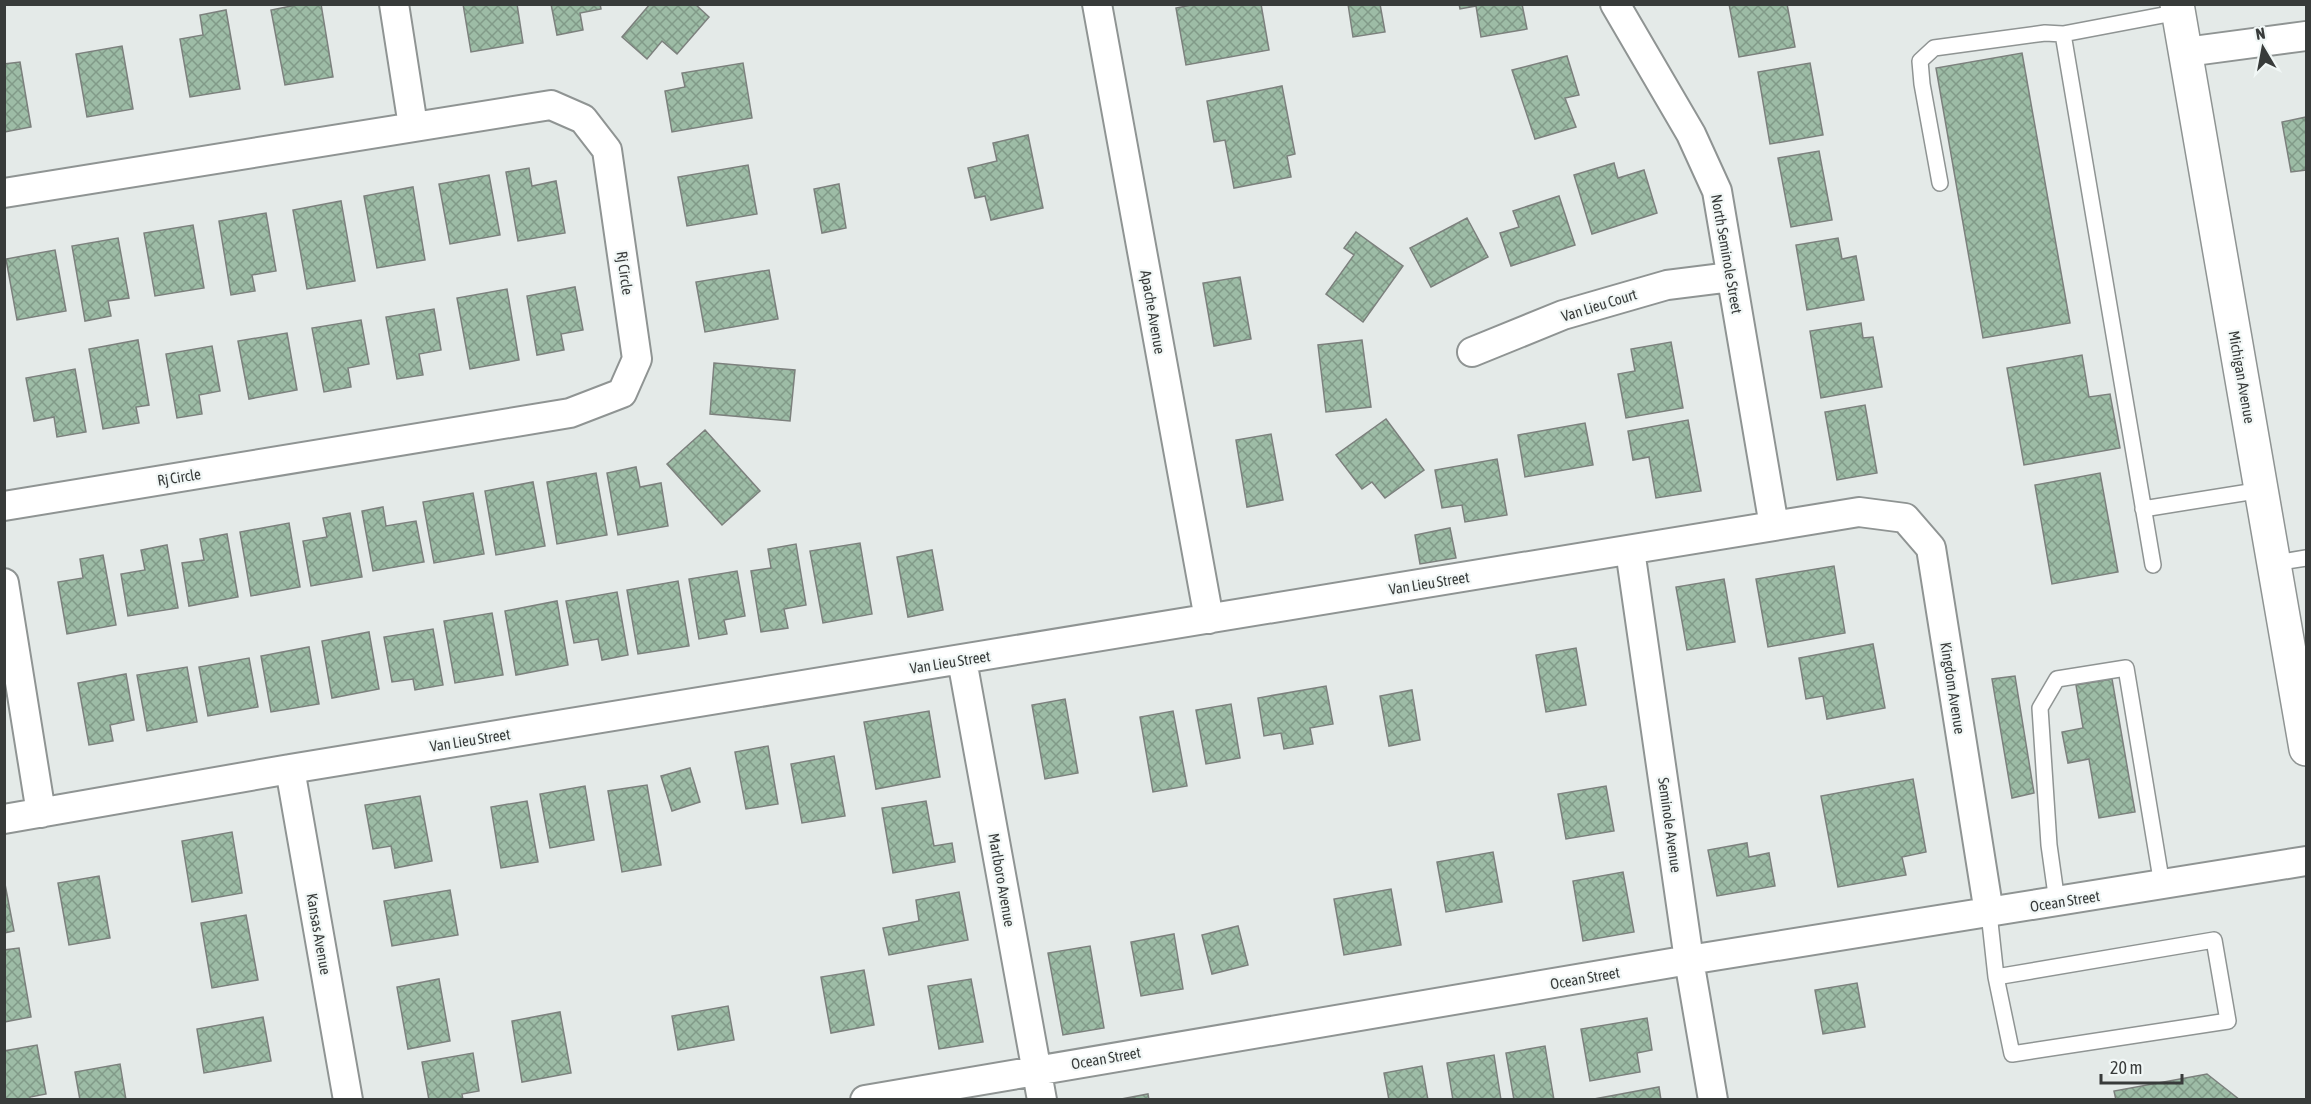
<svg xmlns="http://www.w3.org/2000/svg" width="2311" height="1104" font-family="'Asap Condensed',sans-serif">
<defs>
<pattern id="building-cross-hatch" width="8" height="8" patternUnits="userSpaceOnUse" patternTransform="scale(1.5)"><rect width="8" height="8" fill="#9dbca6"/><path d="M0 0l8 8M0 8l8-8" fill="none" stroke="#819a88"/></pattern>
</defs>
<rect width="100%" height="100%" fill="#e4eae8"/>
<path fill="url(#building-cross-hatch)" stroke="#7c807d" stroke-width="1.5" d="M 301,4 L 321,4 L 333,77 L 285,85 L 271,10 Z
M 463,4 L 517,4 L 523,43 L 471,52 Z
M 551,4 L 600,4 L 601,9 L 580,13 L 583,30 L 557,35 Z
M 650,4 L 695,4 L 709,17 L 677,54 L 662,41 L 647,59 L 622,37 Z
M 1196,4 L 1261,4 L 1269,50 L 1186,65 L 1176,8 Z
M 1348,4 L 1380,4 L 1385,32 L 1353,37 Z
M 1459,4 L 1522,4 L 1527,29 L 1481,37 L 1476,6 L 1460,9 Z
M 1729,4 L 1787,4 L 1795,47 L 1739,57 Z
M 226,10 L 240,89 L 190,97 L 180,39 L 203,35 L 200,15 Z
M 122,46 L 133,109 L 87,117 L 76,54 Z
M 2022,53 L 2070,323 L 1983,338 L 1936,68 Z
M 1567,56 L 1579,95 L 1565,98 L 1576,127 L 1535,139 L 1512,70 Z
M 20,62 L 31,127 L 4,132 L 4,64 Z
M 743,63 L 752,118 L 672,132 L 665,91 L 685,87 L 682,73 Z
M 1810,63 L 1823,135 L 1770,144 L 1758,72 Z
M 1282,86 L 1295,154 L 1287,156 L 1291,177 L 1234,188 L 1225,140 L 1214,142 L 1207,101 Z
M 2306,117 L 2306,170 L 2291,172 L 2282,122 Z
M 1028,135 L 1043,208 L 991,220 L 985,196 L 975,198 L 968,168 L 997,161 L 993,143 Z
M 1819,151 L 1832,220 L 1791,227 L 1778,158 Z
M 1614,163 L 1618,178 L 1644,170 L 1657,213 L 1592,234 L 1574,175 Z
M 748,165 L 757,214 L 687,226 L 678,177 Z
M 529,168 L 532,186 L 556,181 L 565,233 L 518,241 L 506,172 Z
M 489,175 L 500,235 L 450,244 L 439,184 Z
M 839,184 L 846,228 L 822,233 L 814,189 Z
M 413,187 L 425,260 L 377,268 L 364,196 Z
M 1559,196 L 1575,245 L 1511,266 L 1500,233 L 1519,227 L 1513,211 Z
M 341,201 L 355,281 L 307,289 L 293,210 Z
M 266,213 L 276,271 L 252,275 L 255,291 L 231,295 L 219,221 Z
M 1467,218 L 1488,257 L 1431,287 L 1410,248 Z
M 193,225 L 204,288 L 155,296 L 144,233 Z
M 1356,232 L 1403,266 L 1363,322 L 1326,294 L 1354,255 L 1344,248 Z
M 118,238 L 129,298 L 108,301 L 111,316 L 85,321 L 72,246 Z
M 1838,238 L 1842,259 L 1856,256 L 1864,300 L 1807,310 L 1796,245 Z
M 55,250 L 66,311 L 17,320 L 6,259 Z
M 769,270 L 778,319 L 705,332 L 696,282 Z
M 1240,277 L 1251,339 L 1214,346 L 1203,283 Z
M 575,287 L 583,330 L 561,334 L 564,350 L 537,355 L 527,296 Z
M 507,289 L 519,360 L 470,369 L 457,298 Z
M 434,309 L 441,350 L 419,354 L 423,375 L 397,379 L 386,317 Z
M 361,320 L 369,364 L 348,368 L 351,387 L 324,392 L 312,328 Z
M 1861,323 L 1863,338 L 1873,337 L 1882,387 L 1821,398 L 1810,331 Z
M 287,333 L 297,390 L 249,399 L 238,341 Z
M 138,340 L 149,405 L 136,407 L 139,423 L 103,429 L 89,349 Z
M 1362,340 L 1371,407 L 1326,412 L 1318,345 Z
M 1671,342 L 1683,408 L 1626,418 L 1618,374 L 1635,371 L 1631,349 Z
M 212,346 L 220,391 L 199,395 L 202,414 L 177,418 L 166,354 Z
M 2082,355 L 2089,397 L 2110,394 L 2120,448 L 2024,465 L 2007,368 Z
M 714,363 L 795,370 L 790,421 L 710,414 Z
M 75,369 L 86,432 L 57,437 L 54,417 L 34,421 L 26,378 Z
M 1865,405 L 1877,473 L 1837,480 L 1825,412 Z
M 1386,419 L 1424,470 L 1385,498 L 1372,482 L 1362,489 L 1336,455 Z
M 1688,420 L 1701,491 L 1656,498 L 1649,457 L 1633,460 L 1628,431 Z
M 1585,423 L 1593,465 L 1525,477 L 1518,435 Z
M 705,430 L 760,491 L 722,525 L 667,464 Z
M 1271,434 L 1283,500 L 1247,507 L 1236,440 Z
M 1497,459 L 1507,515 L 1465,522 L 1462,505 L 1442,508 L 1435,470 Z
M 636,467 L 640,487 L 661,483 L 668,526 L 618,535 L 607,473 Z
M 596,473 L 607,535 L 557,544 L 547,482 Z
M 2100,473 L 2118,572 L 2052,584 L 2035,485 Z
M 533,482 L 545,546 L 496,555 L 485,491 Z
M 473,493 L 484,554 L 434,563 L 423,502 Z
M 383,507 L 386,526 L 416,521 L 424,562 L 373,571 L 362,511 Z
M 350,513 L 362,577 L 311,586 L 303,541 L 327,537 L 323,518 Z
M 289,523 L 300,587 L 251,596 L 240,532 Z
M 1450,528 L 1456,558 L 1420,564 L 1415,535 Z
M 227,534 L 238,597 L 189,606 L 182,563 L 204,560 L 200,539 Z
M 860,543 L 872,614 L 823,623 L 810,551 Z
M 796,544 L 806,605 L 784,609 L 788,628 L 761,632 L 751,571 L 771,568 L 768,549 Z
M 167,545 L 178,608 L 128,616 L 121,574 L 145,570 L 141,550 Z
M 932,550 L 943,610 L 908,617 L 897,557 Z
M 103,555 L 116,625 L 67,634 L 58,582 L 83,578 L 80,559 Z
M 1834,566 L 1845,633 L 1768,647 L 1756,579 Z
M 737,571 L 745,616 L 724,620 L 727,634 L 699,639 L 689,579 Z
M 1724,579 L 1735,642 L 1687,650 L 1676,587 Z
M 678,581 L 689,646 L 638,654 L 627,590 Z
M 617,592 L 628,655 L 602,660 L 598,639 L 574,643 L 566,601 Z
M 557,601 L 568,665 L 516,675 L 505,611 Z
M 492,613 L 503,675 L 455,683 L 444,621 Z
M 433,629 L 443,685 L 415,690 L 413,679 L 392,682 L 384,637 Z
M 369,632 L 379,689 L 332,698 L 322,641 Z
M 1873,644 L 1885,708 L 1827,719 L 1823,696 L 1806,699 L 1799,658 Z
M 309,647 L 319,704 L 271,712 L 261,656 Z
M 1576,648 L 1586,705 L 1546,712 L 1536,655 Z
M 249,658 L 258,707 L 208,716 L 199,667 Z
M 187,667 L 197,722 L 147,731 L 137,675 Z
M 126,674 L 134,720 L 110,725 L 113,741 L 89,745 L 78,683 Z
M 2015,676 L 2034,793 L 2012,798 L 1992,679 Z
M 2112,679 L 2135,812 L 2099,818 L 2089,759 L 2068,763 L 2062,732 L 2083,728 L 2076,685 Z
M 1326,686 L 1333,724 L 1310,728 L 1313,744 L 1284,749 L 1281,733 L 1264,736 L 1258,698 Z
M 1412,690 L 1420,740 L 1389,746 L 1380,696 Z
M 1065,699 L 1078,773 L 1045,779 L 1032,705 Z
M 1231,704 L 1240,758 L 1206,764 L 1196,710 Z
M 929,711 L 940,777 L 876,789 L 864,722 Z
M 1173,711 L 1187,786 L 1153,792 L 1140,717 Z
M 768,746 L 778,804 L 746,809 L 735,752 Z
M 834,756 L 845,816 L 802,823 L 791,764 Z
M 690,768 L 700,802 L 672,811 L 661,776 Z
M 1913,779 L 1926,852 L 1902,857 L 1906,875 L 1838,887 L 1821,796 Z
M 647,785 L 661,865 L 622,872 L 608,791 Z
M 585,786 L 594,840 L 550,848 L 540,794 Z
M 1606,786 L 1614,831 L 1566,839 L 1558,794 Z
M 420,796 L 432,861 L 395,868 L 391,846 L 373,849 L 365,805 Z
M 527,801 L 538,862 L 501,868 L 491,807 Z
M 926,801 L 934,846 L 952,843 L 955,862 L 893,873 L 882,808 Z
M 232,832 L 242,893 L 192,902 L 182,841 Z
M 1747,843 L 1749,857 L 1769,853 L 1775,886 L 1717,896 L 1708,850 Z
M 1493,852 L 1502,902 L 1446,912 L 1437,862 Z
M 1623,872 L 1634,932 L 1583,941 L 1573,881 Z
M 99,876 L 110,938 L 69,945 L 58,883 Z
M 4,879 L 14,931 L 4,933 Z
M 1391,889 L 1401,945 L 1344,955 L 1334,899 Z
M 450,890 L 458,935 L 392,946 L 384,901 Z
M 959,892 L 968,940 L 889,955 L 883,928 L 919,921 L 916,900 Z
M 246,915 L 258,980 L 212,988 L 201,923 Z
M 1238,926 L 1248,965 L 1212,974 L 1202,935 Z
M 1174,934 L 1183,989 L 1141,996 L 1131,942 Z
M 1090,946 L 1104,1028 L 1063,1035 L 1048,953 Z
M 19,948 L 31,1017 L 4,1022 L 4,950 Z
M 864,970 L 874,1025 L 831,1033 L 821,977 Z
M 439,979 L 450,1041 L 408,1049 L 397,987 Z
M 971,979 L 983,1042 L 939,1049 L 928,986 Z
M 1857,983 L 1865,1027 L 1823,1034 L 1815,990 Z
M 728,1006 L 734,1040 L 678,1050 L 672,1016 Z
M 560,1012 L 571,1073 L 522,1082 L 512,1021 Z
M 263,1017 L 271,1061 L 204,1073 L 197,1029 Z
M 1647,1018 L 1652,1050 L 1637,1053 L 1640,1072 L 1590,1081 L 1581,1029 Z
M 37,1045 L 46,1094 L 30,1097 L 30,1100 L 4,1100 L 4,1051 Z
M 1545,1046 L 1554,1100 L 1514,1100 L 1506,1053 Z
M 473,1053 L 479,1091 L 462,1094 L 463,1100 L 429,1100 L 422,1062 Z
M 1494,1055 L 1501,1100 L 1453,1100 L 1447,1063 Z
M 120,1064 L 126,1100 L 80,1100 L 75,1072 Z
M 1422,1066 L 1428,1100 L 1389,1100 L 1384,1073 Z
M 2207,1074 L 2240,1100 L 2116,1100 L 2114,1091 Z
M 1659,1087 L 1661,1100 L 1595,1100 L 1594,1099 Z
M 1148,1094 L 1149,1100 L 1116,1100 Z"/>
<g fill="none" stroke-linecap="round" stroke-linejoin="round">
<g stroke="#8f9493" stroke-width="18">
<path id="service" d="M 1940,183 L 1922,84 L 1920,61 L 1934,48 L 2045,33 L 2063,34
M 2143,509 L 2262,490
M 2275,563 L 2306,558
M 2153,565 L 2063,34 L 2179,12
M 2057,902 L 2049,845 L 2040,708 L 2057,679 L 2126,668 L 2162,885
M 1989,913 L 1996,977 L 2012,1054 L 2228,1021 L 2214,940 L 1996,977"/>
</g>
<g stroke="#8f9493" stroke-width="32">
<path id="minor" d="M 394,4 L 413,126
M 1097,4 L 1209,619
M 1615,4 L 1691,134 L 1717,191 L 1774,526
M 2186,52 L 2306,36
M 4,193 L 551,105 L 583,119 L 607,150 L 637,359 L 622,393 L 570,413 L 4,506
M 1472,352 L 1563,315 L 1667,285 L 1731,277
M 1630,550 L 1689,960 L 1713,1100
M 4,583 L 41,813
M 962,660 L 1042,1100
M 290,769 L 348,1100
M 4,819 L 290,769 L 1859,512 L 1905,518 L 1931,548 L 1989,913
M 865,1100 L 1689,960 L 2306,861"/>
</g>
<g stroke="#8f9493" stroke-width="36">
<path id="secondary" d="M 2177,4 L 2306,749"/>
</g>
<use href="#service" stroke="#fff" stroke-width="15"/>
<use href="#minor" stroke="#fff" stroke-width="28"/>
<use href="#secondary" stroke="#fff" stroke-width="33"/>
</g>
<g text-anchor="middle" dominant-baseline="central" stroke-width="4.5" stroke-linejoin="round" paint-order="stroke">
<g font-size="15" fill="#383b3a" stroke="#f1f7f6">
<text transform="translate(1727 254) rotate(80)">North Seminole Street</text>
<text transform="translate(625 273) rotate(82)">Rj Circle</text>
<text transform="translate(1599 305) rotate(-17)">Van Lieu Court</text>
<text transform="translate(1153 312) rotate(80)">Apache Avenue</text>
<text transform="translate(2242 377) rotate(80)">Michigan Avenue</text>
<text transform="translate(179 477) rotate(-9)">Rj Circle</text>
<text transform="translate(1429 583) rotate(-9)">Van Lieu Street</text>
<text transform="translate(950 662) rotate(-9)">Van Lieu Street</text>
<text transform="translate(1953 688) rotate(81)">Kingdom Avenue</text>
<text transform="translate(470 740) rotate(-9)">Van Lieu Street</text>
<text transform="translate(1670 825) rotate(82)">Seminole Avenue</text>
<text transform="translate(1002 880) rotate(80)">Marlboro Avenue</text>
<text transform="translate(2065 901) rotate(-9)">Ocean Street</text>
<text transform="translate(319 934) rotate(80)">Kansas Avenue</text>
<text transform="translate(1585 978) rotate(-10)">Ocean Street</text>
<text transform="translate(1106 1058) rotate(-10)">Ocean Street</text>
</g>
</g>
<rect width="2311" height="1104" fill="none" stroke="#383b3a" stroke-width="12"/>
<g transform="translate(2263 48) rotate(350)" stroke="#f1f7f6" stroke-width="4.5" paint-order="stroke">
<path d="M0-4.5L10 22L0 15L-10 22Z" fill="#383b3a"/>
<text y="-9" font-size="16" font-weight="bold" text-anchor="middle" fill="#383b3a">N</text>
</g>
<path d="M2101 1074v9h81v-9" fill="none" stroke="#383b3a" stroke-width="3"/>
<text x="2110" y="1074" font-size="18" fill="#383b3a" stroke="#f1f7f6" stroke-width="4.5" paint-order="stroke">20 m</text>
</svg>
